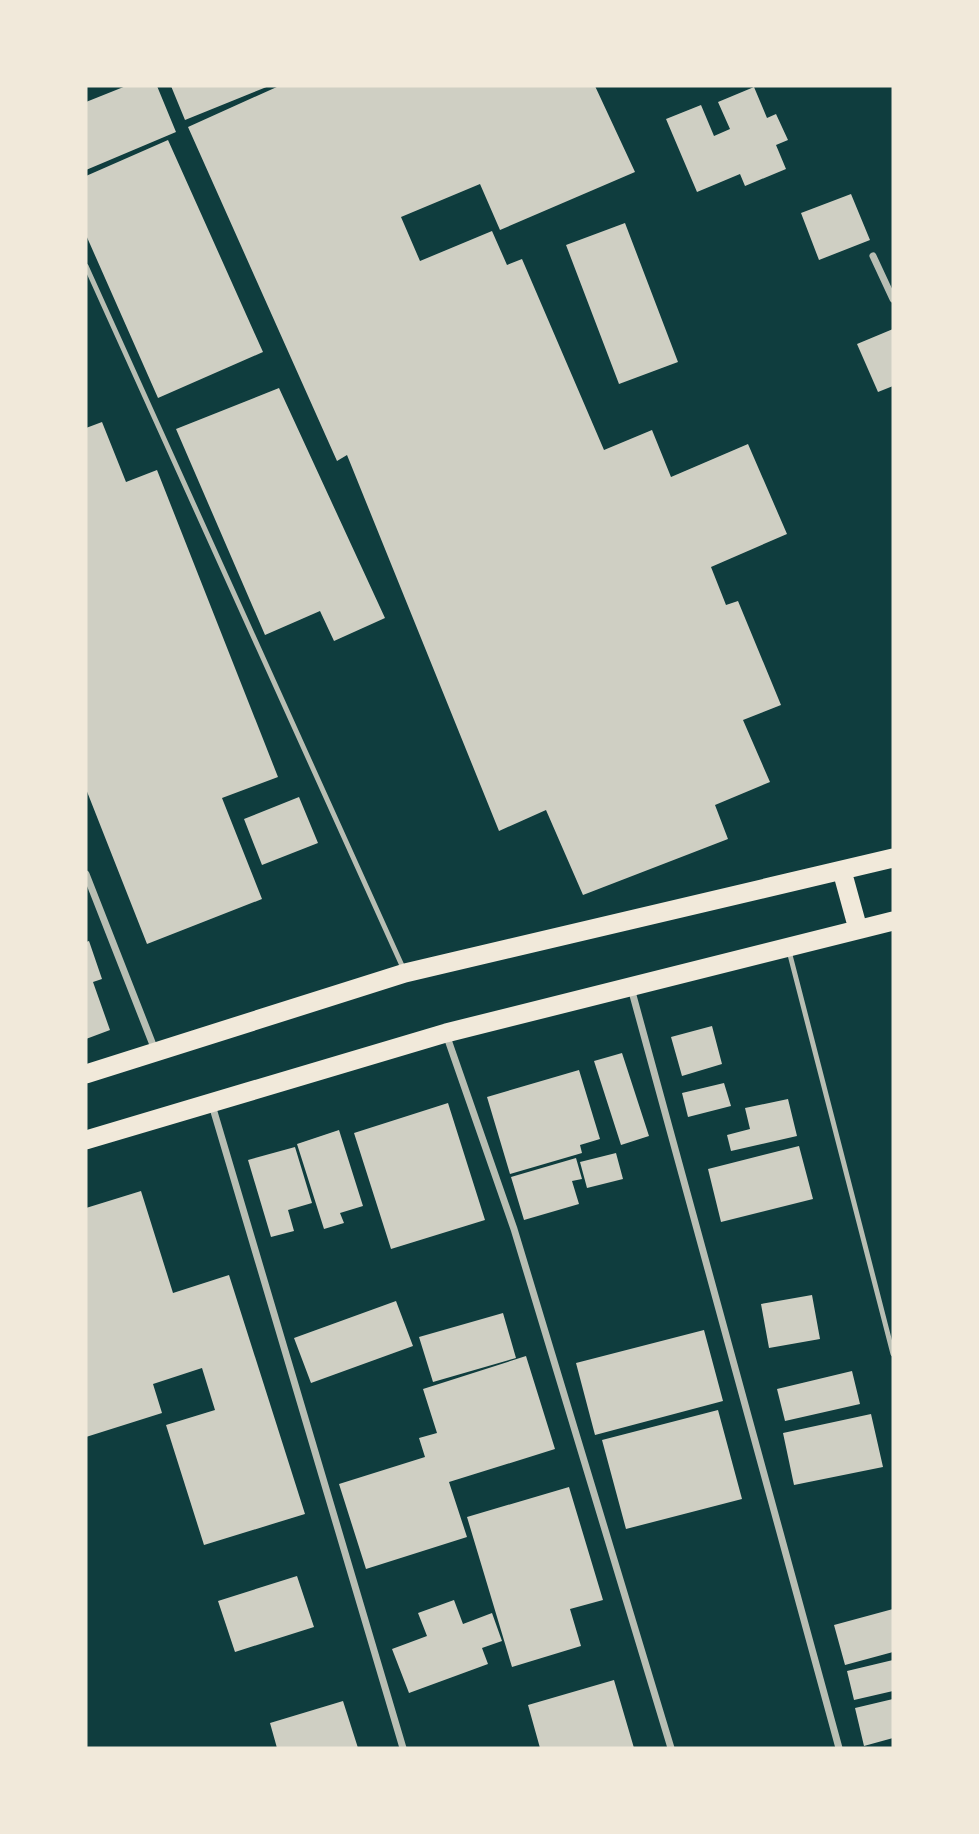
<svg xmlns="http://www.w3.org/2000/svg" width="979" height="1834" font-family="'DM Sans',sans-serif">
<rect width="100%" height="100%" fill="#0f3d3e"/>
<path fill="#cfcfc3" d="M 126,86 L 157,86 L 176,132 L 86,170 L 86,102 Z
M 171,86 L 269,86 L 185,120 Z
M 279,86 L 595,86 L 635,172 L 500,230 L 480,184 L 401,217 L 420,261 L 492,231 L 507,265 L 522,259 L 604,450 L 652,430 L 671,477 L 748,444 L 787,534 L 711,567 L 726,605 L 738,601 L 781,705 L 743,720 L 770,782 L 715,805 L 728,839 L 583,895 L 546,810 L 499,831 L 347,455 L 337,461 L 188,127 Z
M 754,87 L 767,118 L 776,114 L 788,140 L 776,145 L 786,169 L 745,186 L 740,174 L 697,192 L 666,119 L 701,105 L 714,136 L 730,129 L 718,102 Z
M 168,140 L 263,352 L 158,398 L 86,235 L 86,176 Z
M 851,194 L 870,240 L 819,260 L 801,213 Z
M 625,223 L 678,362 L 619,384 L 566,245 Z
M 893,329 L 893,386 L 878,392 L 857,344 Z
M 279,388 L 385,618 L 334,641 L 320,611 L 265,635 L 176,429 Z
M 102,422 L 126,482 L 157,470 L 278,777 L 222,798 L 262,899 L 147,944 L 86,789 L 86,428 Z
M 299,797 L 318,843 L 262,865 L 244,819 Z
M 89,941 L 102,979 L 93,982 L 110,1030 L 86,1039 L 86,942 Z
M 712,1026 L 722,1064 L 682,1076 L 671,1037 Z
M 622,1053 L 649,1136 L 621,1145 L 594,1061 Z
M 579,1070 L 600,1139 L 580,1145 L 582,1153 L 510,1174 L 487,1097 Z
M 724,1083 L 731,1106 L 688,1117 L 682,1093 Z
M 788,1099 L 797,1136 L 731,1151 L 727,1135 L 750,1129 L 745,1108 Z
M 448,1103 L 485,1220 L 391,1249 L 354,1133 Z
M 339,1130 L 363,1206 L 340,1213 L 344,1223 L 324,1229 L 297,1144 Z
M 799,1146 L 813,1199 L 721,1222 L 708,1169 Z
M 295,1147 L 312,1203 L 288,1210 L 294,1231 L 271,1237 L 248,1160 Z
M 616,1153 L 623,1179 L 587,1188 L 580,1162 Z
M 576,1158 L 582,1179 L 572,1181 L 579,1204 L 524,1220 L 511,1177 Z
M 141,1191 L 173,1293 L 229,1275 L 305,1514 L 204,1545 L 166,1425 L 215,1410 L 202,1368 L 153,1384 L 162,1413 L 86,1437 L 86,1208 Z
M 812,1295 L 820,1339 L 769,1348 L 761,1304 Z
M 396,1301 L 413,1346 L 311,1383 L 294,1338 Z
M 503,1313 L 516,1358 L 433,1382 L 419,1337 Z
M 704,1330 L 723,1401 L 595,1435 L 576,1363 Z
M 526,1356 L 555,1449 L 449,1482 L 467,1537 L 366,1569 L 339,1484 L 425,1457 L 419,1438 L 437,1433 L 423,1389 Z
M 852,1371 L 860,1404 L 785,1421 L 777,1389 Z
M 718,1410 L 742,1499 L 626,1529 L 602,1440 Z
M 871,1414 L 883,1467 L 794,1485 L 783,1433 Z
M 569,1487 L 603,1600 L 570,1609 L 581,1646 L 512,1667 L 467,1517 Z
M 297,1576 L 314,1627 L 235,1652 L 218,1601 Z
M 454,1600 L 463,1624 L 492,1613 L 502,1641 L 482,1648 L 488,1664 L 409,1693 L 392,1649 L 427,1636 L 418,1613 Z
M 893,1609 L 893,1652 L 845,1665 L 834,1625 Z
M 893,1660 L 893,1691 L 854,1700 L 847,1671 Z
M 614,1680 L 634,1748 L 540,1748 L 528,1705 Z
M 893,1699 L 893,1738 L 864,1746 L 855,1708 Z
M 343,1701 L 358,1748 L 277,1748 L 270,1723 Z"/>
<g fill="none" stroke-linecap="round" stroke-linejoin="round">
<path stroke="#b8beb3" stroke-width="5" d="M 86,266 L 404,970
M 789,951 L 893,1354"/>
<path stroke="#b8beb3" stroke-width="7" d="M 873,256 L 893,299
M 86,874 L 155,1050
M 631,988 L 839,1748
M 446,1034 L 514,1229 L 671,1748
M 212,1105 L 403,1748"/>
<path stroke="#f1e9da" stroke-width="19" d="M 842,871 L 858,929
M 86,1074 L 405,973 L 893,858
M 86,1140 L 446,1033 L 893,921"/>
</g>
<rect width="979" height="1834" fill="none" stroke="#f1e9da" stroke-width="175"/>
</svg>
